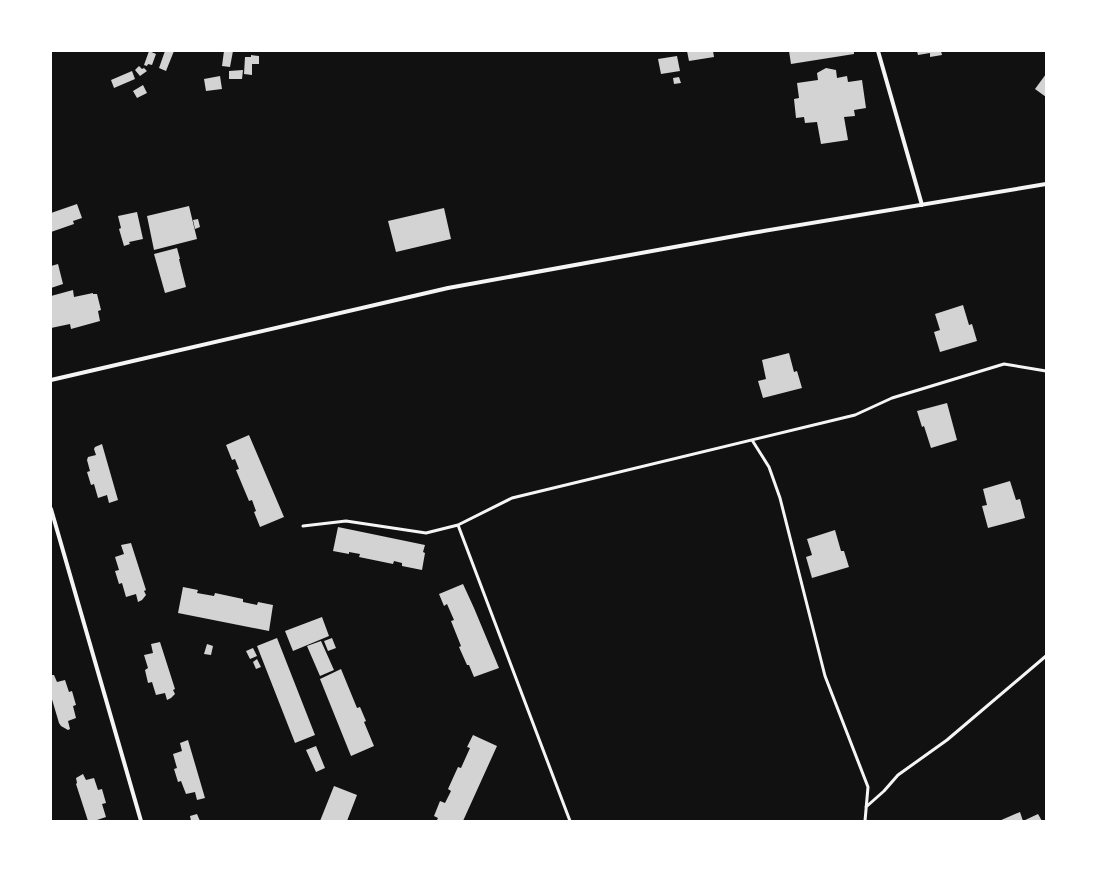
<svg xmlns="http://www.w3.org/2000/svg" width="1097" height="872" font-family="'Exo 2',sans-serif">
<rect width="100%" height="100%" fill="#111"/>
<path fill="#d3d3d3" d="M 149,51 L 156,54 L 152,65 L 148,64 L 147,66 L 144,65 Z
M 165,51 L 174,51 L 166,71 L 159,68 Z
M 224,51 L 233,51 L 230,67 L 222,66 Z
M 687,51 L 713,51 L 714,57 L 689,61 Z
M 789,51 L 854,51 L 854,54 L 791,64 Z
M 917,51 L 941,51 L 942,55 L 930,57 L 930,53 L 918,55 Z
M 251,55 L 259,56 L 259,64 L 252,64 L 252,75 L 244,74 L 245,57 L 251,57 Z
M 677,56 L 680,71 L 661,74 L 658,59 Z
M 139,66 L 142,69 L 144,68 L 147,71 L 140,76 L 135,70 Z
M 826,68 L 836,70 L 837,78 L 847,76 L 848,82 L 862,80 L 866,108 L 854,110 L 855,116 L 844,117 L 848,140 L 821,144 L 817,122 L 805,123 L 804,117 L 796,118 L 794,99 L 799,98 L 797,83 L 818,80 L 817,73 Z
M 243,70 L 242,79 L 229,79 L 229,71 Z
M 132,71 L 135,79 L 114,88 L 111,80 Z
M 1046,74 L 1046,97 L 1035,89 Z
M 220,76 L 222,89 L 206,91 L 204,79 Z
M 679,77 L 681,83 L 674,84 L 673,78 Z
M 143,85 L 147,93 L 137,98 L 133,91 Z
M 77,204 L 82,218 L 73,221 L 74,224 L 51,232 L 51,213 Z
M 189,206 L 197,239 L 154,250 L 147,216 Z
M 444,208 L 451,239 L 396,252 L 388,221 Z
M 137,212 L 143,239 L 129,242 L 130,244 L 124,246 L 119,229 L 121,228 L 118,216 Z
M 198,219 L 200,227 L 195,229 L 193,220 Z
M 177,248 L 180,259 L 179,259 L 186,287 L 165,293 L 154,254 Z
M 58,264 L 63,284 L 51,288 L 51,266 Z
M 73,290 L 74,297 L 93,293 L 93,294 L 97,294 L 101,310 L 98,311 L 100,321 L 71,329 L 70,324 L 51,328 L 51,296 Z
M 963,305 L 969,325 L 972,324 L 977,341 L 940,352 L 934,332 L 940,330 L 935,314 Z
M 789,353 L 794,372 L 797,371 L 802,388 L 763,398 L 758,381 L 766,379 L 762,360 Z
M 947,403 L 957,440 L 931,448 L 924,426 L 922,427 L 917,411 Z
M 249,435 L 284,517 L 260,527 L 254,512 L 256,511 L 252,500 L 249,501 L 236,470 L 239,469 L 235,459 L 232,460 L 226,445 Z
M 102,444 L 118,500 L 109,503 L 107,495 L 98,498 L 94,484 L 91,485 L 87,472 L 90,471 L 87,460 L 88,457 L 96,455 L 94,449 L 95,447 Z
M 1010,481 L 1016,500 L 1020,499 L 1025,518 L 988,528 L 982,506 L 987,505 L 983,489 Z
M 338,527 L 425,545 L 423,552 L 425,553 L 422,570 L 402,566 L 402,563 L 394,561 L 393,564 L 359,557 L 360,554 L 349,552 L 349,554 L 333,551 Z
M 835,530 L 841,551 L 844,551 L 849,567 L 812,578 L 806,557 L 812,555 L 807,539 Z
M 131,543 L 146,590 L 144,591 L 146,595 L 142,600 L 138,602 L 136,594 L 126,597 L 122,583 L 119,584 L 115,571 L 119,570 L 115,557 L 124,554 L 121,545 Z
M 463,584 L 474,608 L 499,668 L 474,677 L 469,665 L 467,665 L 459,647 L 461,646 L 451,621 L 454,620 L 447,604 L 444,606 L 439,594 Z
M 183,587 L 198,590 L 197,593 L 214,596 L 215,593 L 243,599 L 243,602 L 257,605 L 258,602 L 273,605 L 269,631 L 178,613 Z
M 322,617 L 329,636 L 293,651 L 285,631 Z
M 277,638 L 315,735 L 295,743 L 257,646 Z
M 332,638 L 336,648 L 328,651 L 324,641 Z
M 321,641 L 334,670 L 320,676 L 307,646 Z
M 160,642 L 175,689 L 173,690 L 175,694 L 171,698 L 167,700 L 165,693 L 156,695 L 152,682 L 148,683 L 145,670 L 148,668 L 144,655 L 153,653 L 151,644 Z
M 207,644 L 213,646 L 211,655 L 204,654 Z
M 253,648 L 257,656 L 250,659 L 246,651 Z
M 257,659 L 261,667 L 256,669 L 253,662 Z
M 341,669 L 357,708 L 360,707 L 366,721 L 364,722 L 374,746 L 351,756 L 320,679 Z
M 51,675 L 54,675 L 57,682 L 65,680 L 69,692 L 72,691 L 76,705 L 73,706 L 76,718 L 68,721 L 70,729 L 68,730 L 61,726 L 59,723 L 51,696 Z
M 473,735 L 497,746 L 463,821 L 438,821 L 437,820 L 438,818 L 434,816 L 440,801 L 445,803 L 451,791 L 448,789 L 458,767 L 461,768 L 470,748 L 467,747 Z
M 188,740 L 205,798 L 197,800 L 195,792 L 186,794 L 181,781 L 178,782 L 174,769 L 177,768 L 173,754 L 182,751 L 180,743 Z
M 316,746 L 325,768 L 316,772 L 306,750 Z
M 83,774 L 86,780 L 94,778 L 98,790 L 102,789 L 106,803 L 102,804 L 106,817 L 97,820 L 97,821 L 88,821 L 76,784 L 77,783 L 76,778 Z
M 334,786 L 357,795 L 347,821 L 320,821 Z
M 1020,812 L 1023,821 L 1038,814 L 1042,821 L 999,821 Z
M 197,814 L 200,821 L 191,821 L 190,816 Z"/>
<g fill="none" stroke-linecap="round" stroke-linejoin="round">
<path stroke="#f5f5f5" stroke-width="3" d="M 752,440 L 769,467 L 780,498 L 825,676 L 868,787 L 865,821
M 458,525 L 570,821
M 303,526 L 346,521 L 426,533 L 458,525 L 512,498 L 855,415 L 892,398 L 1004,364 L 1046,371
M 866,807 L 884,791 L 898,775 L 947,740 L 1046,656"/>
<path stroke="#f5f5f5" stroke-width="4" d="M 878,51 L 922,205
M 51,380 L 448,288 L 746,234 L 1046,184
M 51,509 L 141,821"/>
</g>
<rect width="1097" height="872" fill="none" stroke="#ffffff" stroke-width="104"/>
</svg>
